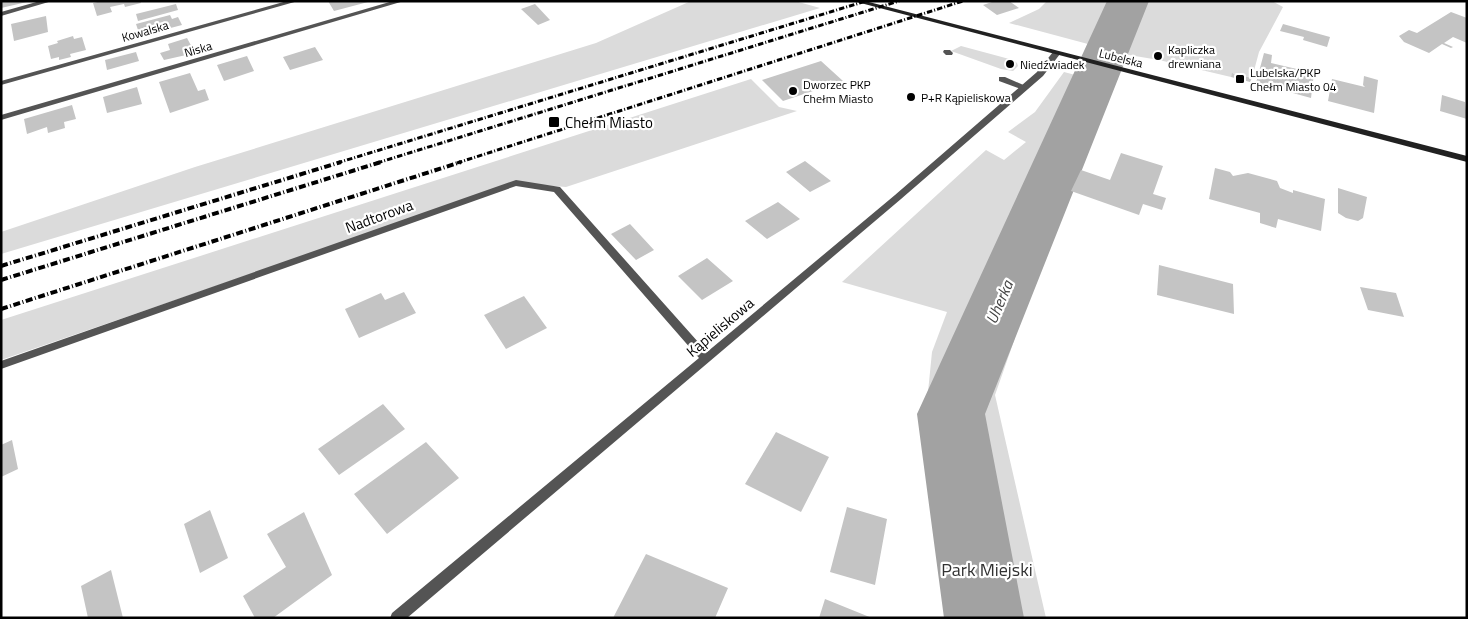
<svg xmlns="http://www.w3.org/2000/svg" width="1468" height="619" font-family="'Titillium Web',sans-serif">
<rect width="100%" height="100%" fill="#fff"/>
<path fill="#dbdbdb" d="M 691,1 L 795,1 L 820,8 L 1,254 L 1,232 L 195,167 L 596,43 Z
M 1047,1 L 1272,1 L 1283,7 L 1259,52 L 1252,78 L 1233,73 L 1231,77 L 1159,60 L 1129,55 L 1009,23 L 1039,9 Z
M 961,46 L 1013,60 L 1017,63 L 1018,66 L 1013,71 L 1001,69 L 951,51 Z
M 1064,72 L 1102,82 L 1065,169 L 1005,333 L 1015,338 L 995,395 L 1046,618 L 945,618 L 925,422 L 932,352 L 947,312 L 842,282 L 986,150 L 1004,160 L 1026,142 L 1008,132 L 1035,112 Z
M 751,79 L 779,107 L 797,111 L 566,187 L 516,183 L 1,360 L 1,320 Z"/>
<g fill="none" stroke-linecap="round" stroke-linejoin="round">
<path fill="#a2a2a2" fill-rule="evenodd" d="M 1107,1 L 1149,1 L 985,414 L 1024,618 L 944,618 L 917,414 Z"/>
</g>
<path fill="#c4c4c4" d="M 1,1 L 27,1 L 27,2 L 1,8 Z
M 102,1 L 140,1 L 141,3 L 125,7 L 124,4 L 110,7 L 112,12 L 97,16 L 93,3 Z
M 328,1 L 368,1 L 368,2 L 334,11 Z
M 995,1 L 1009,1 L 1019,8 L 997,15 L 983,5 Z
M 176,4 L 178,10 L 138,21 L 136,14 Z
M 535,4 L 550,20 L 538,25 L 521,9 Z
M 1451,12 L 1467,18 L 1467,43 L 1453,37 L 1444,43 L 1453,47 L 1451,48 L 1442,44 L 1429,53 L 1404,42 L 1399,36 L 1409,30 L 1417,33 Z
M 170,15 L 172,19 L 178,17 L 182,25 L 140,36 L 136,24 Z
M 46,16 L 48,32 L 14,41 L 11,24 Z
M 1283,24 L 1330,37 L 1327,47 L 1303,40 L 1304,37 L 1280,31 Z
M 73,36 L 74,39 L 82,37 L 86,50 L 70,54 L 71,57 L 59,60 L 59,57 L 51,59 L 48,46 L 58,43 L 57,41 Z
M 187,38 L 195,53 L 164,60 L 160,53 L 170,50 L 168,44 Z
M 315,47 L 323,60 L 290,70 L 283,57 Z
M 136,52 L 139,61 L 107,70 L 105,60 Z
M 1264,53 L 1272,55 L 1271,63 L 1314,73 L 1311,98 L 1256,83 Z
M 247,56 L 254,71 L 224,81 L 217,65 Z
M 821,61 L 843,81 L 783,101 L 762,80 Z
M 190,73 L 198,91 L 205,89 L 209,100 L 170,113 L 159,82 Z
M 1232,73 L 1252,78 L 1250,82 L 1231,77 Z
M 1364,76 L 1378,80 L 1374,113 L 1328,101 L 1332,79 L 1365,87 L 1363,85 Z
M 137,87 L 142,104 L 107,113 L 103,97 Z
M 1442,95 L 1465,102 L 1467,119 L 1440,111 Z
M 72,105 L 76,119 L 64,122 L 65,128 L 48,133 L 47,127 L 27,134 L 24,119 Z
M 1121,153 L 1163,166 L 1153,194 L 1166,198 L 1162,210 L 1143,204 L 1139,215 L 1071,191 L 1081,170 L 1110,180 Z
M 805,161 L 831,181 L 810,192 L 786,172 Z
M 1215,168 L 1230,172 L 1233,176 L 1248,173 L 1277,181 L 1280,188 L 1293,193 L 1293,190 L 1325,199 L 1321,231 L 1278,219 L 1276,228 L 1260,223 L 1260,213 L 1209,199 Z
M 1338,188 L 1367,197 L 1363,218 L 1358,221 L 1346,218 L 1338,213 Z
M 778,202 L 800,219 L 767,239 L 745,221 Z
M 630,224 L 654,250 L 636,260 L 611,234 Z
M 707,258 L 733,281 L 702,300 L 678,276 Z
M 1159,265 L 1233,284 L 1234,314 L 1157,295 Z
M 1360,287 L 1396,293 L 1404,317 L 1368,310 Z
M 404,292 L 416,313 L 359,338 L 345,309 L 381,293 L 385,300 Z
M 524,296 L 547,328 L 506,349 L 484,315 Z
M 383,404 L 405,429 L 339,475 L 318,449 Z
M 776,432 L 829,457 L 801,512 L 745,484 Z
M 12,440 L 18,469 L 1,477 L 1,445 Z
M 426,442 L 459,478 L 387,534 L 354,494 Z
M 847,507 L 887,519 L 875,585 L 830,572 Z
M 210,510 L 228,558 L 200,573 L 184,524 Z
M 304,512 L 332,575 L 273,618 L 255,618 L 243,596 L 286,567 L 267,534 Z
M 646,554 L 728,588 L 715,618 L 613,618 Z
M 111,570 L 123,618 L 88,618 L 81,586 Z
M 825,599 L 872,618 L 819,618 Z"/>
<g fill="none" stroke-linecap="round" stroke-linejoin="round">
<path fill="#545454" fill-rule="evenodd" d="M 999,77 L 1005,77 L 1028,87 L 1024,89 L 1021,89 L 999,81 Z"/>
<path fill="#545454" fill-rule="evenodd" d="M 40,1 L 52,1 L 1,16 L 1,12 Z
M 287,1 L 298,1 L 1,85 L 1,81 Z
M 393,1 L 404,1 L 1,120 L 1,115 Z
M 944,50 L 950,50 L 953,53 L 952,55 L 946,55 L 943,52 Z
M 1053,52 L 1056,52 L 1060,54 L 1043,76 L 901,199 L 407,618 L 390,618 L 392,613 L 699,358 L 554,192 L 516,186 L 1,369 L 1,361 L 516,180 L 560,187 L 707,352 L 895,195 L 1037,72 Z"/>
<path fill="#212121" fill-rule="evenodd" d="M 853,1 L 865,1 L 1467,156 L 1467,162 Z"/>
<path stroke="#000" stroke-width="3" stroke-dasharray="5.5 2 1 2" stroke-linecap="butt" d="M 337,163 L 866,1
M 377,163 L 899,1
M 457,163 L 963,1"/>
<path stroke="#000" stroke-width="4" stroke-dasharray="7 2.5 1 2.5" stroke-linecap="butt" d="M 1,266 L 341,162
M 1,280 L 381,162
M 1,309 L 461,162"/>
</g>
<g fill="#000" stroke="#fff" stroke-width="2">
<circle cx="1158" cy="56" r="5"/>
<circle cx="1010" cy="64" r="5"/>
<rect x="1235" y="74" width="10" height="10" rx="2.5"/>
<circle cx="793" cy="91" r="5"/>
<circle cx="911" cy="97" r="5"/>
<rect x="548" y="116" width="12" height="12" rx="2.5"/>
</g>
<g text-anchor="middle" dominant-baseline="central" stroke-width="4.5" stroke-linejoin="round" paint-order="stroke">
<g font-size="12" fill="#000" stroke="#fff">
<text transform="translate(145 31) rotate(-16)">Kowalska</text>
<text transform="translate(198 49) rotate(-16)">Niska</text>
<text transform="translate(1121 58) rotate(14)">Lubelska</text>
</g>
<g font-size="12" fill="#000" stroke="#fff" text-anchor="start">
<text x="1168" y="49">Kapliczka<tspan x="1168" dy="14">drewniana</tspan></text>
<text x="1020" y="64">Niedźwiadek</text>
<text x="1250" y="72">Lubelska/PKP<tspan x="1250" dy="14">Chełm Miasto 04</tspan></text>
<text x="803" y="84">Dworzec PKP<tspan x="803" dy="14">Chełm Miasto</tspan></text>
<text x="921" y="97">P+R Kąpieliskowa</text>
</g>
<g font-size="15" fill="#000" stroke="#fff" text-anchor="start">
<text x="565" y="122">Chełm Miasto</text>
</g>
<g font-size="15" fill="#000" stroke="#fff">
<text transform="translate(379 216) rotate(-20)">Nadtorowa</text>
<text transform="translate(720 327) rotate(-40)">Kąpieliskowa</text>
</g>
<g font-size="16" font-style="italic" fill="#434343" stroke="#fff">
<text transform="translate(999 302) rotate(-67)">Uherka</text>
</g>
<g font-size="18" fill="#323232" stroke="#fff">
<text x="987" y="569">Park Miejski</text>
</g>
</g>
<rect width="1468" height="619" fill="none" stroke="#000000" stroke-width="5"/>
</svg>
